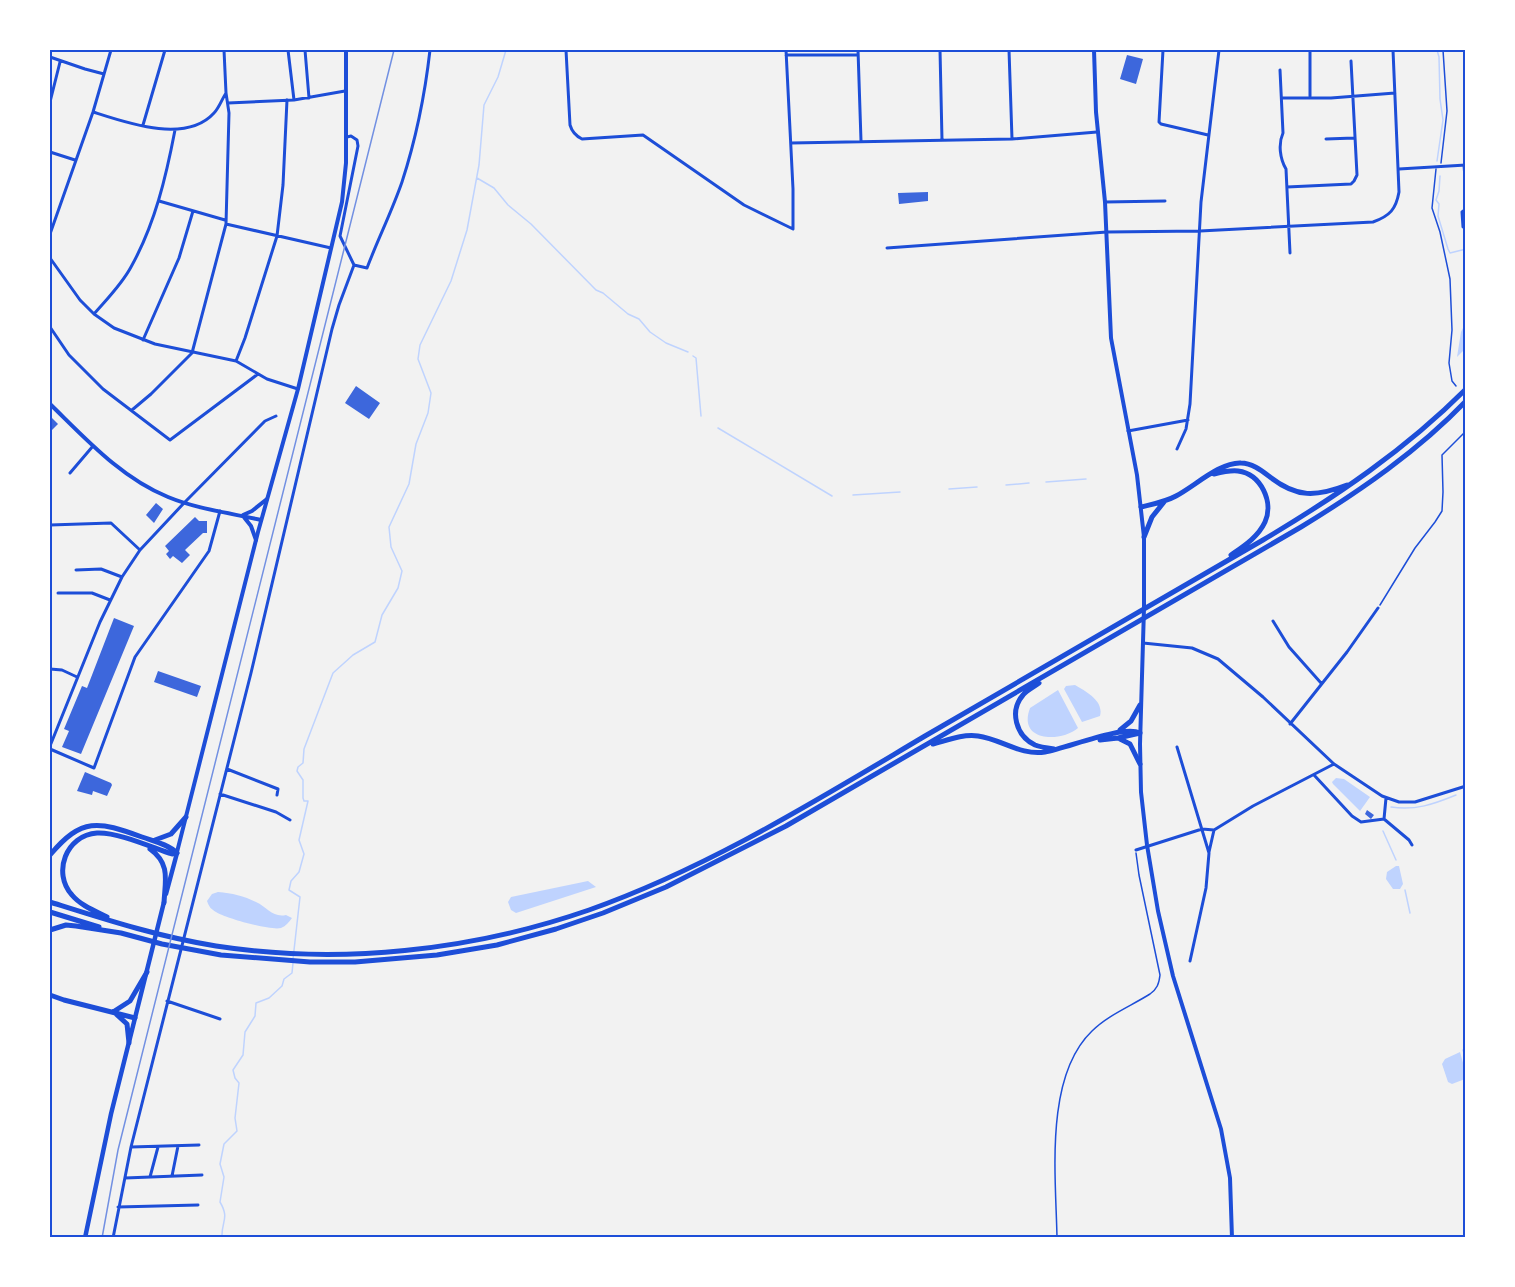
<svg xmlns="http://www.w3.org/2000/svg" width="1515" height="1287" font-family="Montserrat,sans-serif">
<rect width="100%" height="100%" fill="#f2f2f2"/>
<path fill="#bfd3fe" d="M 1465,324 L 1465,349 L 1457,357 L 1461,332 Z
M 1075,685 C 1087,692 1104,701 1100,716 L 1082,722 L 1064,689 L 1066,686 Z
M 1058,690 L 1078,728 C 1062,742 1017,743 1030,708 Z
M 1336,778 L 1344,779 L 1370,797 L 1360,811 L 1333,784 L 1332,782 Z
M 1396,866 L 1399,866 L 1403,884 L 1400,889 L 1393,889 L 1386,879 L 1387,872 Z
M 588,881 L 596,887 L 516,913 L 511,910 L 508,902 L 511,897 Z
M 218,892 C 232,893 244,896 256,902 C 267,907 273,918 286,915 L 292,918 C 289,922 286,926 281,928 C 271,931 225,918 216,912 C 211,909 209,907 207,901 L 212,894 Z
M 1460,1052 L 1465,1070 L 1465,1079 L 1452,1084 L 1448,1082 L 1442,1064 L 1445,1059 Z"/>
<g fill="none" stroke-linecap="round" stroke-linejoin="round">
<path stroke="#bfd3fe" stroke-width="1.5" d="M 1437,50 L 1439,57 L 1440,99 L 1443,120 L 1437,161
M 1440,176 L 1439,191 L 1436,200 L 1439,204 L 1438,216 L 1448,249 L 1450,253 L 1466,249
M 477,178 L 494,188 L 508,205 L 531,224 L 596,290 L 603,293 L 628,314 L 639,319 L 650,332 L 666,343 L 688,352
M 693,356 L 696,358 L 701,416
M 718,428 L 832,496
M 1046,482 L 1086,479
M 1006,485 L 1029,483
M 949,489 L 977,487
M 853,495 L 900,492
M 1465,794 L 1466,794
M 1391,807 C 1415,811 1434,804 1456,795
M 1383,831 L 1396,860
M 1405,890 L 1410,913
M 293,959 L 300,897 L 289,890 L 291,881 L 299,872 L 304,854 L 299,840 L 308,801 L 304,801 L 303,798 L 303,780 L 297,771 L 298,767 L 303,763 L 304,749 L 333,673 L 353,655 L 375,642 L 382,615 L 398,588 L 402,571 L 391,547 L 389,527 L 409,484 L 416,444 L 428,413 L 431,393 L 418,359 L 420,345 L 451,281 L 467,230 L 479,165 L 484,105 L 498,77 L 506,50
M 1463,1050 L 1466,1059
M 222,1238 C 221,1221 230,1219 220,1202 L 224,1177 L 220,1164 L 224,1144 L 237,1131 L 235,1118 L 239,1083 L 235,1078 L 233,1070 L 243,1055 L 245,1032 L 255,1016 L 256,1003 L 269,998 L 282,986 L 284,979 L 292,973 L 293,963"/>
</g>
<path fill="#3d67dc" d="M 1127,55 L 1143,59 L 1136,84 L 1120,79 Z
M 928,192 L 928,201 L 899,204 L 898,193 Z
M 356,386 L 380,403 L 369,419 L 345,403 Z
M 50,416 L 58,424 L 50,432 Z
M 156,503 L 163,509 L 154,523 L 146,515 Z
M 195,517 L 199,521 L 207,521 L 207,533 L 203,533 L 185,550 L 190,555 L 182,563 L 173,556 L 170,559 L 166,554 L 169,551 L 165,546 Z
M 114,618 L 134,626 L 81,754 L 62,747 L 69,731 L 64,729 L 82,686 L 87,688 Z
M 158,671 L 201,686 L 197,697 L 154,682 Z
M 85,772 L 111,783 L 112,785 L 107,796 L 93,791 L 92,795 L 77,791 Z
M 1367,810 L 1374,815 L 1371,819 L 1365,814 Z"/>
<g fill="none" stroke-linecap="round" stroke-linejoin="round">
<path stroke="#1d4ed8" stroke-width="1.5" d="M 1441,163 L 1447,111 L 1443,50
M 1436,169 L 1432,208 L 1440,232 L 1450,279 L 1452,330 L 1449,363 L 1452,381 L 1456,386
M 1380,605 L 1415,548 L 1435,522 L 1442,511 L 1443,492 L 1442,455 L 1466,431
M 1057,1238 C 1056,1177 1044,1077 1092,1031 C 1108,1015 1131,1006 1150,994 C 1157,989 1159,984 1160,975 L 1139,875 L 1136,853"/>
<path stroke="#1d4ed8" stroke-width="3" d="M 288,50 L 294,100
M 305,50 L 309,98
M 566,50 L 570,125 C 572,132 576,136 582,139 L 643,135 L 744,205 L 793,229 L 793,189 L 786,50
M 858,50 L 861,141
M 940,50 L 942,140
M 1009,50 L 1012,139
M 1163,50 L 1159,122 L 1161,124 L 1208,135
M 786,55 L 858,55
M 50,57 L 85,69 L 104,74
M 1280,70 L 1283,133 C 1278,144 1280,159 1286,169 L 1290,253
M 1310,96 L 1310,50
M 1282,98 L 1331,98 L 1395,93
M 50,102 L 60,62
M 228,103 L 294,100 L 345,91
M 93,112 C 127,123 186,144 214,113 C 219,108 222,99 226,93
M 143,125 L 165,50
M 1326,139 L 1354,138
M 791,143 L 1012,139 L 1097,132
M 50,152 L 75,160
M 1464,165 L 1466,192
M 1399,169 L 1466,165
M 1287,187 L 1351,184 L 1354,181 L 1357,175 L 1351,61
M 159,201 L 225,220
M 1105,202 L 1165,201
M 226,224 L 331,248
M 1463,227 L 1462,212 L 1466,209
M 50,234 L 93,112 L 111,50
M 887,248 L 1107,232 L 1200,231 L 1373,222 C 1390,216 1396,209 1399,192 L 1393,50
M 50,258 L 80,300 L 94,314 L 114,328 L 155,344 L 236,361 L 267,379 L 298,389
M 354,265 L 367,268 C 378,239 392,211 402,182 C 416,139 425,94 430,50
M 94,314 C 107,299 122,284 131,267 C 155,224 166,177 175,130
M 50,327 L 69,355 L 103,389 L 170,440 L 258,374
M 143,340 L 179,258 L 193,211
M 236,361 L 245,338 L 277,236 L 283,185 L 287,100
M 132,410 L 151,394 L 192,353 L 226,224 L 229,113 L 226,93 L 224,50
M 1128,431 L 1188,420
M 1177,449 L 1186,429 L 1190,404 L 1201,202 L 1219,50
M 70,473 L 93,446
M 50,525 L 111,523 L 140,550
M 76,570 L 101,569 L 122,577
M 58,593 L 92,593 L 110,600
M 1273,621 L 1289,647 L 1321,683
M 1143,643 L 1192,648 L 1218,659 L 1263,697 L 1334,764 L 1382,796 L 1399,802 L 1415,802 L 1466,786
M 50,669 L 62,670 L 77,677
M 1290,724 L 1347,652 L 1378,608
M 50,746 L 100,622 L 122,577 L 140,550 L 184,503 L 265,421 L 276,416
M 1177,747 L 1209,853 L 1206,888 L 1190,961
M 50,749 L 94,768 L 135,657 L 209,551 L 220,511
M 227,769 L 278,789 L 277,795
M 1314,775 L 1352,816 L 1361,822 L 1384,819 L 1386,798
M 220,794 L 276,812 L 290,820
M 1384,819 L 1409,840 L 1412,845
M 1214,830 L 1253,806 L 1334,764
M 1136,850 L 1202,829 L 1214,830
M 1209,852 L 1214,830
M 167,1001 L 220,1019
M 131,1147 L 199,1145
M 172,1176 L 178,1146
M 150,1177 L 158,1147
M 125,1178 L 202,1175
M 118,1207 L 198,1205
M 113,1238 L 131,1147 L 251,673 L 332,329 L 339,305 L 354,265 L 340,236 L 358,146 L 357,140 L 351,136 L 347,137"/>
<path stroke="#1d4ed8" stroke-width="4" d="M 50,404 C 85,438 121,478 168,497 C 197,509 230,513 261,520
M 243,515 L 252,511 L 267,499
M 243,516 L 251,526 L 256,540"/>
<path stroke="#1d4ed8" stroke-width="4" d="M 1094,50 L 1096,112 L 1105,202 L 1111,338 L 1137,475 L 1144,537 L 1144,608 L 1140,744 L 1141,792 L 1147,845 L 1158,911 L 1173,976 L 1221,1129 L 1230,1178 L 1232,1238
M 177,852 L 258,532 L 298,389 L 342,202 L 346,163 L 346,50"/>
<path stroke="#1d4ed8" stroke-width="4.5" d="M 166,894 L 177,853
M 85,1238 L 111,1114 L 164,902"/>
<path stroke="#1d4ed8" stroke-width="5" d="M 1214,474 C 1222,472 1230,470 1238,471 C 1261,474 1274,502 1265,522 C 1258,537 1244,546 1231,555
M 1141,507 C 1153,504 1165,502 1176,496 C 1195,486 1220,462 1241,463 C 1252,463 1262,471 1270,477 C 1297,498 1316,497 1347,485
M 1144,537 L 1152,517 L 1164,502
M 1039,683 C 1034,687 1027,690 1023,695 C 1009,711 1016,736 1035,745 C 1040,747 1047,748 1054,749
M 1120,730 L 1131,721 L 1140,705
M 1120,739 L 1130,744 L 1140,764
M 1100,740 L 1118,738 L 1140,733
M 933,744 C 948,740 962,734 978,736 C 1001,739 1021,756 1045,752 C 1068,748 1122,725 1140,733
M 155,840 L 171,834 L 186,817
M 150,849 C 171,864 165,881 164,903
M 50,855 C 82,817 98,821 142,837 C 153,841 168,844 177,853
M 50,902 C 104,919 159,937 216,946 C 340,965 471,951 589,910 C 708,868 817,800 925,736 C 1037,670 1150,605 1263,540 C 1337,496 1405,450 1466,389
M 50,912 L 99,927
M 107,917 C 95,911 80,905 72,895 C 52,873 66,835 97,833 C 118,832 151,847 172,854 L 177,853
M 50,930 L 66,925 L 76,926 L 121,933 L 162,944 L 221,955 L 310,962 L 355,962 L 437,955 L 497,945 L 556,929 L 603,913 L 666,887 L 786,826 L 1301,527 C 1360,491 1418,451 1466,401
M 50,995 L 64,1000 L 135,1018
M 113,1012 L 130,1001 L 147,972
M 115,1013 L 127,1024 L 129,1043"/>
<path stroke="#7290e2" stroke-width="1.5" d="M 102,1238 L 118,1150 L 394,50"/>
</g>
<rect width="1515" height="1287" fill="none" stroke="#ffffff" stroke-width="102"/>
<rect x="51" y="51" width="1413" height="1185" fill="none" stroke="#1d4ed8" stroke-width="2"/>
</svg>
